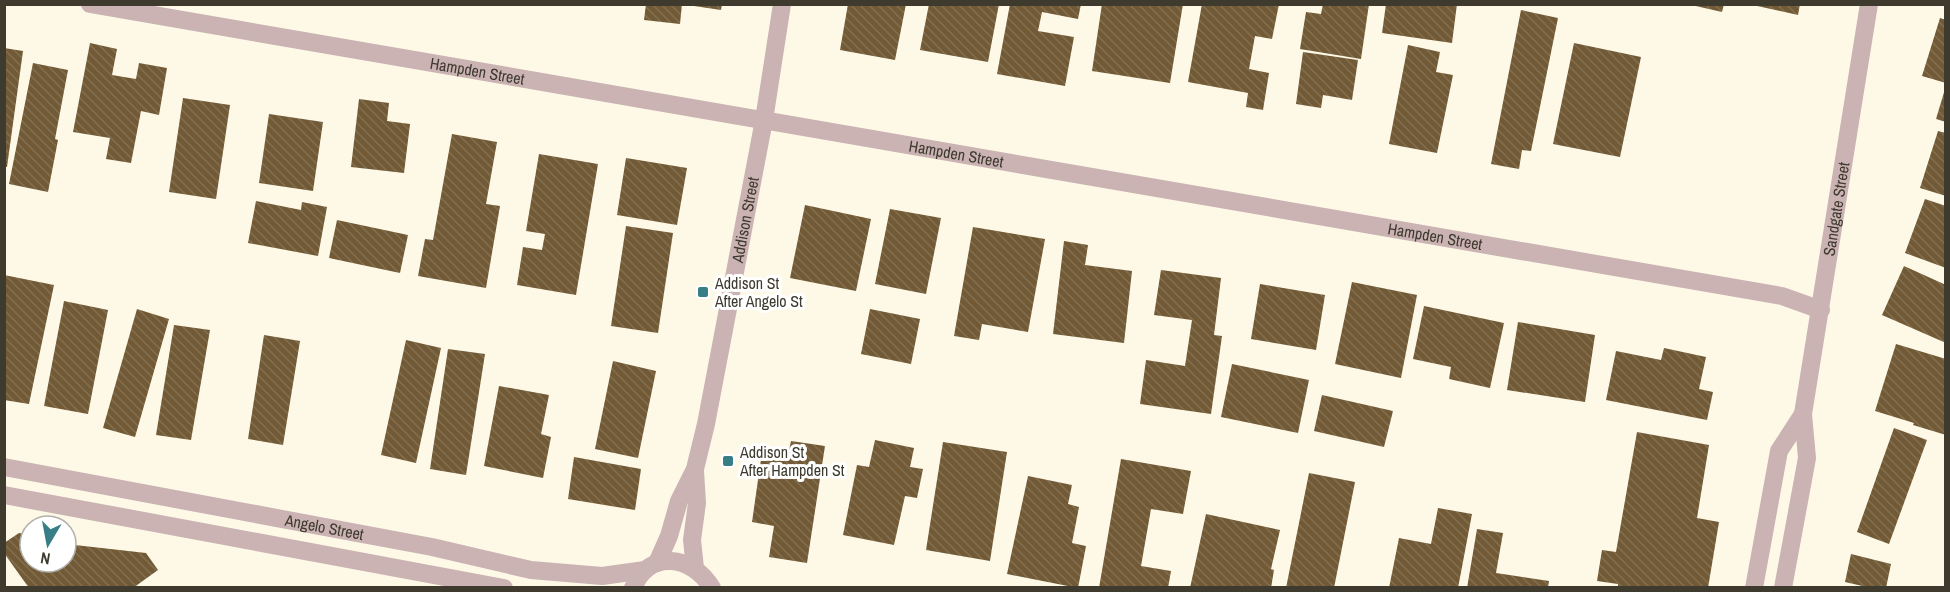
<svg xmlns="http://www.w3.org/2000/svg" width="1950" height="592" font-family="'Archivo Narrow',sans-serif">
<defs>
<pattern id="building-back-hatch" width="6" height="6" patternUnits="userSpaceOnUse" patternTransform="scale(1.5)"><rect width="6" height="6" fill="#715a35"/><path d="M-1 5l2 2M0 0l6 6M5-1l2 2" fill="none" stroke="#826f51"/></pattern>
</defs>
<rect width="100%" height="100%" fill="#fef9e7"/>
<path fill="url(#building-back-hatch)" d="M 646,4 L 682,4 L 680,24 L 644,20 Z
M 694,4 L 722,4 L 721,10 L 694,6 Z
M 848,4 L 906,4 L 895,60 L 840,50 Z
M 929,4 L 999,4 L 988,62 L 920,50 Z
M 1010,4 L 1081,4 L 1078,19 L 1042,12 L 1038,31 L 1074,37 L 1065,86 L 997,74 Z
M 1102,4 L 1183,4 L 1170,83 L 1092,71 Z
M 1202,4 L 1279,4 L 1272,39 L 1255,36 L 1249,69 L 1269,73 L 1263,110 L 1246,107 L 1248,93 L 1188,82 Z
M 1323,4 L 1369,4 L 1361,59 L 1300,49 L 1306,12 L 1321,14 Z
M 1386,4 L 1457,4 L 1452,43 L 1382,33 Z
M 1687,4 L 1724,4 L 1722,12 Z
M 1748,4 L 1800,4 L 1798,15 Z
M 1521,10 L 1558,18 L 1531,151 L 1522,150 L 1519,169 L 1491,164 Z
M 1940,18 L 1946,20 L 1946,83 L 1922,76 Z
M 90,43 L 117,49 L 112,75 L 136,79 L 139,63 L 167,68 L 159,115 L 141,111 L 131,163 L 106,159 L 110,138 L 73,132 Z
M 1574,43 L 1641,57 L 1620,157 L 1553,144 Z
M 1408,45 L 1440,52 L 1436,72 L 1453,75 L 1437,153 L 1389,144 Z
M 4,48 L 23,51 L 7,167 L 4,167 Z
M 1303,52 L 1358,60 L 1352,100 L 1323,95 L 1321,108 L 1296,104 Z
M 33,63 L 68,70 L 55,139 L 58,140 L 48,192 L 9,184 Z
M 1945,89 L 1946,89 L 1946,122 L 1936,119 Z
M 183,98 L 230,105 L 216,199 L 169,192 Z
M 359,99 L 389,103 L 387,121 L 410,124 L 404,173 L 351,167 Z
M 269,114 L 323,122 L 313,191 L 259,183 Z
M 1938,131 L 1946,133 L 1946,196 L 1920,188 Z
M 452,134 L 497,142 L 486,204 L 500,206 L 486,288 L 418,276 L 425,239 L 433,240 Z
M 539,154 L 598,164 L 576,295 L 517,285 L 523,247 L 542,250 L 545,234 L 526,231 Z
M 626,158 L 687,168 L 677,225 L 617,215 Z
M 1925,199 L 1946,206 L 1946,268 L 1905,253 Z
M 256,201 L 301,210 L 302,202 L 327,207 L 318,256 L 248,243 Z
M 805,205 L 871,219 L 856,291 L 790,278 Z
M 890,209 L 941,218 L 926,294 L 875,284 Z
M 337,220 L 408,235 L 400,273 L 329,258 Z
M 626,226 L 673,233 L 658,333 L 611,326 Z
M 973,227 L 1045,239 L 1028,332 L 982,324 L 979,340 L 954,336 Z
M 1064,241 L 1088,245 L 1085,265 L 1132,271 L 1124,343 L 1053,334 Z
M 1904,266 L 1946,285 L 1946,343 L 1882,315 Z
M 1161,270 L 1221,278 L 1214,335 L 1222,336 L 1211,414 L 1140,404 L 1146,360 L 1185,366 L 1192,320 L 1154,315 Z
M 4,275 L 54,285 L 29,404 L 4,400 Z
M 1352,282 L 1417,295 L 1401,378 L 1335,364 Z
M 1260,284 L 1325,295 L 1316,350 L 1251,339 Z
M 64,301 L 108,310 L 88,414 L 44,406 Z
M 1424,306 L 1504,323 L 1490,388 L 1449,379 L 1451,367 L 1413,359 Z
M 137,309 L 169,319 L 135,437 L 103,428 Z
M 870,309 L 920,319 L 911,364 L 861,354 Z
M 1518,322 L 1595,335 L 1585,402 L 1507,390 Z
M 174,325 L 210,330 L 191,440 L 156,435 Z
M 264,335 L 300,341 L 283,445 L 248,439 Z
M 406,340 L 441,348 L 416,463 L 381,455 Z
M 1896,344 L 1946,359 L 1946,435 L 1913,425 L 1914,423 L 1875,411 Z
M 1664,348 L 1706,357 L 1699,389 L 1713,392 L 1707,420 L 1606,400 L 1616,351 L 1661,360 Z
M 448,349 L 485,354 L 466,475 L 430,469 Z
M 613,361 L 656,371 L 638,458 L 595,449 Z
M 1232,364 L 1309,380 L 1298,433 L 1221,417 Z
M 499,386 L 549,395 L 541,434 L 551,437 L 543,478 L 484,466 Z
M 1322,395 L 1393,411 L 1384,447 L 1314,431 Z
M 1894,428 L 1927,440 L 1889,544 L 1857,532 Z
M 1637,432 L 1709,445 L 1697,518 L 1719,522 L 1708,588 L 1618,588 L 1618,584 L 1597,581 L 1602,550 L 1616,552 Z
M 875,440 L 914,448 L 910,467 L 923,469 L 917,498 L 905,496 L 894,545 L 843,535 L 857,465 L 869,467 Z
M 791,441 L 825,446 L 807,563 L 769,557 L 774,526 L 752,522 L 762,452 L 788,456 Z
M 943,442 L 1007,452 L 990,561 L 926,550 Z
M 574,457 L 641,469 L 635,510 L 568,499 Z
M 1121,459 L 1191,471 L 1183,514 L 1151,509 L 1141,566 L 1171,571 L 1168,588 L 1099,588 Z
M 1309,473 L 1355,482 L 1334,588 L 1286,588 Z
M 1028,476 L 1072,485 L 1068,504 L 1079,507 L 1072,543 L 1086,546 L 1078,588 L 1007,574 Z
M 1438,508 L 1472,514 L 1458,588 L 1389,588 L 1399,538 L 1431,544 Z
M 1206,514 L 1280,530 L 1271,569 L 1274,570 L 1271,588 L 1190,588 Z
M 1477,529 L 1503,533 L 1496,573 L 1549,581 L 1548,588 L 1467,588 Z
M 19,533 L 30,534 L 30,562 L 66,562 L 66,544 L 146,553 L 158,570 L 133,588 L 29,588 L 4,553 L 4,543 Z
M 1851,554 L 1891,564 L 1886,588 L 1871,588 L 1845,582 Z"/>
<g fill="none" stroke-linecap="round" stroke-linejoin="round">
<g stroke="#cbb3b4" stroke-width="18">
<path id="s1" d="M 90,4 L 1782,296 L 1821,310"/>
<path id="s2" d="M 4,467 L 432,547 L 531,570 L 602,576 L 645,570"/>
<path d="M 4,495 L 504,588"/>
<path id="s3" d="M 657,563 L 669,536 L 679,501 L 695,469 L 706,424 L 764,120 L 782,4"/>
<path d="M 695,568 L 692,540 L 697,503 L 695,471"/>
<path d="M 633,588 C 649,549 692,555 712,588"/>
<path d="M 1754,588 L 1779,451 L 1803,414"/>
<path id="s4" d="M 1783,588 L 1807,458 L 1803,414 L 1869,4"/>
</g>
</g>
<g fill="#377e87" stroke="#fff" stroke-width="2">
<rect x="697" y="286" width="12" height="12" rx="3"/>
<rect x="722" y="455" width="12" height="12" rx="3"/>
</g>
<g text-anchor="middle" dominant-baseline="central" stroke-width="6" stroke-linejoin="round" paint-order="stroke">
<g font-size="16" fill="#3e3a2e" stroke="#fff">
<text stroke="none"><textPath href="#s1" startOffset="393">Hampden Street</textPath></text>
<text stroke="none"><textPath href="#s1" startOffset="879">Hampden Street</textPath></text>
<text stroke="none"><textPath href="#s4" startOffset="384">Sandgate Street</textPath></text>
<text stroke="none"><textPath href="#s3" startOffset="356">Addison Street</textPath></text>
<text stroke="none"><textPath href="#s1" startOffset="1365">Hampden Street</textPath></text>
<text stroke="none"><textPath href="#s2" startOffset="326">Angelo Street</textPath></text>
</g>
<g font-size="16" fill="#3e3a2e" stroke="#fff" text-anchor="start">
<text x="715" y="283">Addison St<tspan x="715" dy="18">After Angelo St</tspan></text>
<text x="740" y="452">Addison St<tspan x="740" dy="18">After Hampden St</tspan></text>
</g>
</g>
<rect width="1950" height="592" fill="none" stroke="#3e3a2e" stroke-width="12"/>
<g transform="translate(48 544) rotate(190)"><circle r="28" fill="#ffffff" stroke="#b2b0ab" stroke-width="1.5"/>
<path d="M0-4.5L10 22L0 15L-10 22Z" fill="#377e87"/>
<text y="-9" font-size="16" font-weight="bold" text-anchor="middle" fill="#3e3a2e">N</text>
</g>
</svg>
